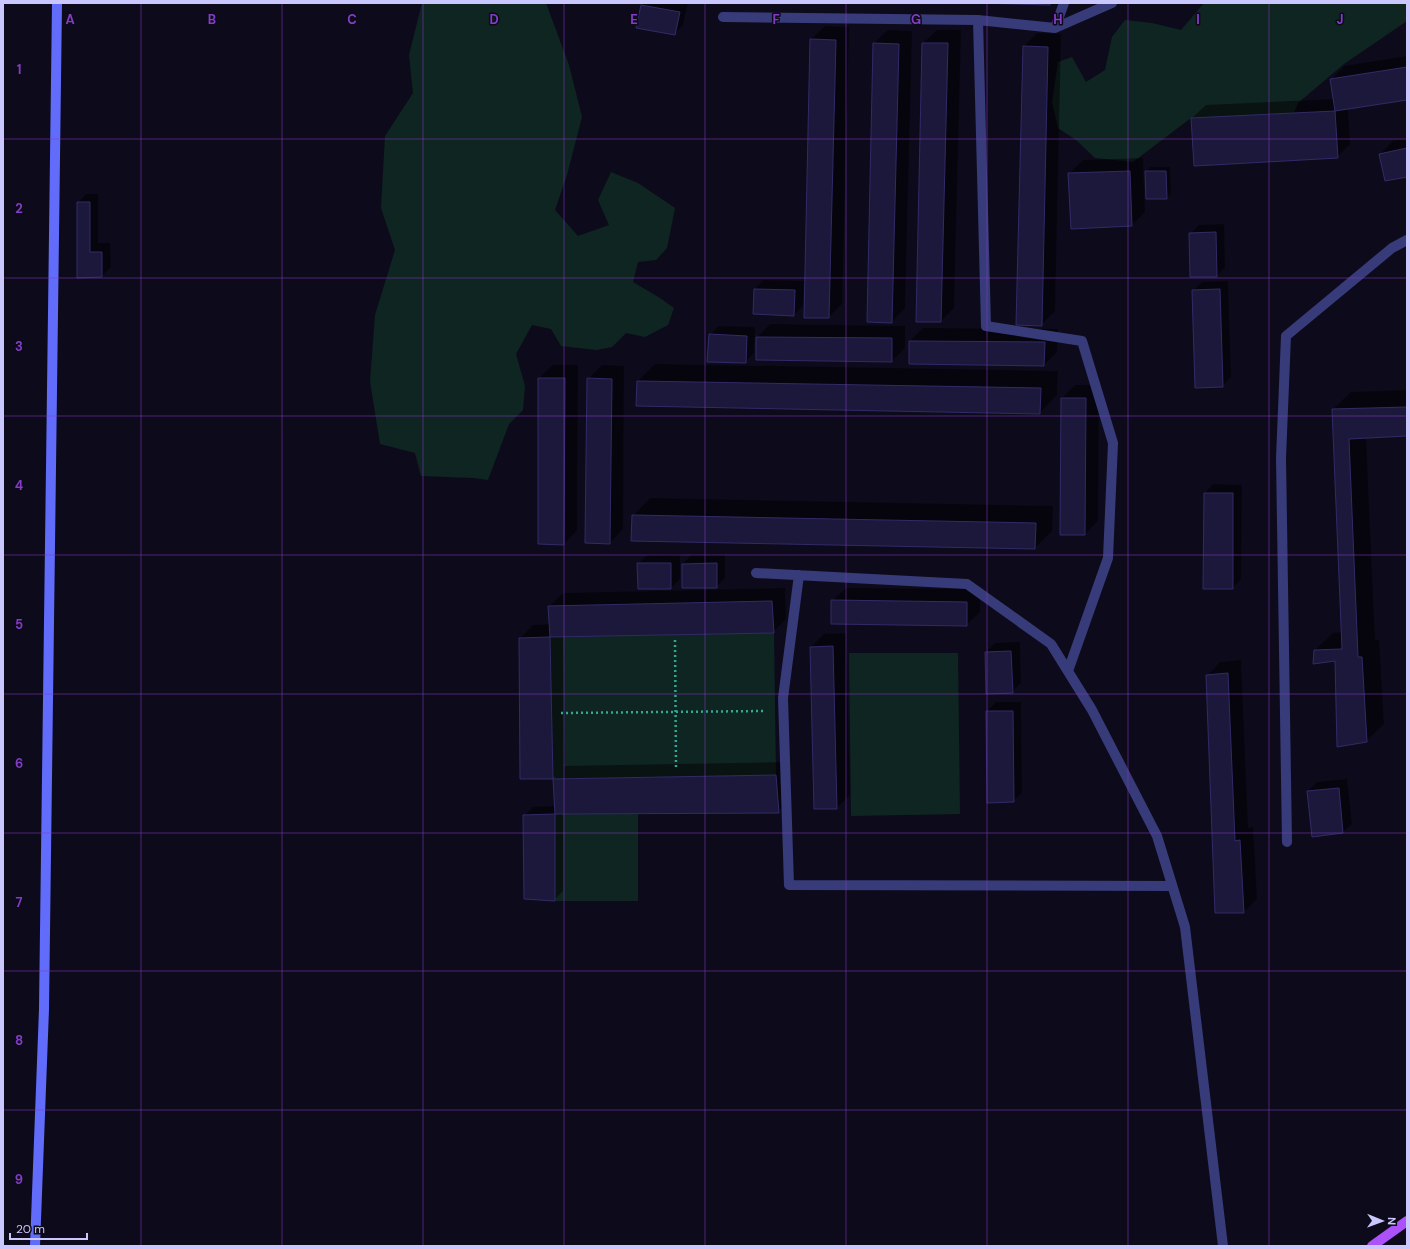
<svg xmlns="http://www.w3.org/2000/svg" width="1410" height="1249" font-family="'DM Sans',sans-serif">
<rect width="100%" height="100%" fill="#0d0b1b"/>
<path fill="#0f2522" d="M 422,3 L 546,3 L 569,65 L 582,117 L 567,175 L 555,210 L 578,236 L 609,225 L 598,200 L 611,172 L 638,183 L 675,208 L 667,248 L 656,260 L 638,262 L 633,282 L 660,298 L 674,308 L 668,325 L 645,337 L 626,333 L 612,347 L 596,350 L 561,346 L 551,329 L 532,325 L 516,354 L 525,386 L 523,410 L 509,424 L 488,480 L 474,478 L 421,476 L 415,453 L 380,444 L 370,381 L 375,315 L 395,250 L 381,208 L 385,136 L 413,93 L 409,55 Z
M 1204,3 L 1407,3 L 1407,21 L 1344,64 L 1298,103 L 1294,113 L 1191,118 L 1133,162 L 1095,158 L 1076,140 L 1058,128 L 1052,102 L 1058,62 L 1072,57 L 1086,82 L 1105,70 L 1112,37 L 1125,20 L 1152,23 L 1181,30 Z
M 774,633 L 776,775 L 553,779 L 550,637 Z
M 849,653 L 958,653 L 960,814 L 851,816 Z
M 555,814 L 638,814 L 638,901 L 555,901 Z"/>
<path fill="#0007" d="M 644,3 L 688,3 L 683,25 L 675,33 L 642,5 Z
M 825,26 L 849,27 L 842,304 L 829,317 L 811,39 Z
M 888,30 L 912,31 L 905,308 L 892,322 L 874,43 Z
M 937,30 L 961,30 L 954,308 L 941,321 L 923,43 Z
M 1037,33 L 1061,34 L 1055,311 L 1041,325 L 1024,46 Z
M 1407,56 L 1407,99 L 1348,108 L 1350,144 L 1337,157 L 1192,118 L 1206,105 L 1334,99 L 1331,80 L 1344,66 Z
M 1407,138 L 1407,176 L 1380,154 L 1393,141 Z
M 1143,158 L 1145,212 L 1132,225 L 1072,228 L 1069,174 L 1083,160 Z
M 1150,167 L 1170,167 L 1171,194 L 1167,198 L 1146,172 Z
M 86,194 L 98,194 L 98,243 L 110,243 L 111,267 L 102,276 L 78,277 L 78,203 Z
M 1224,224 L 1225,268 L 1216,276 L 1190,234 L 1199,225 Z
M 763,280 L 804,281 L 803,306 L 794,315 L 754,313 L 755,289 Z
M 1228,281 L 1231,377 L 1223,386 L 1193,291 L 1202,282 Z
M 770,324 L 905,326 L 905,348 L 892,361 L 757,337 Z
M 718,326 L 755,327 L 754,353 L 745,362 L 710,335 Z
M 923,328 L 1058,329 L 1057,352 L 1044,365 L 910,363 L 910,341 Z
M 655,364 L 1058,371 L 1057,395 L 1040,413 L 637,405 L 638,381 Z
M 553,365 L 578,365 L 577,530 L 564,544 L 539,378 Z
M 602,365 L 624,366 L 623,529 L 610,543 L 588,379 Z
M 1075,385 L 1099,385 L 1098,521 L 1085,534 L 1062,398 Z
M 1407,390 L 1407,435 L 1366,437 L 1375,640 L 1379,640 L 1384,724 L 1366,741 L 1336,660 L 1315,650 L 1333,633 L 1342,632 L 1333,409 L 1351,392 Z
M 1213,484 L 1242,485 L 1241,579 L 1233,588 L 1205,493 Z
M 650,498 L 1053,506 L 1052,531 L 1035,548 L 633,516 Z
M 680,554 L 680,579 L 671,588 L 638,564 L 647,555 Z
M 691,555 L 725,555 L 725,578 L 716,587 L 683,564 Z
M 785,588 L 786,619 L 773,632 L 563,635 L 565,764 L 564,766 L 789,762 L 791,799 L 778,812 L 563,813 L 563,891 L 554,900 L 524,816 L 533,807 L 555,806 L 554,779 L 555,777 L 521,778 L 520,638 L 533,625 L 551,624 L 549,607 L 563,593 Z
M 846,588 L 980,589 L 980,612 L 966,625 L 832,601 Z
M 846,633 L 850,795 L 837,808 L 811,647 L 824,634 Z
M 1020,642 L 1021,683 L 1012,692 L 987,693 L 986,652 L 995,643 Z
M 1241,660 L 1248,828 L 1253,827 L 1257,899 L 1244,912 L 1216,912 L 1207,676 L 1220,662 Z
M 996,702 L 1021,702 L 1022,793 L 1013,801 L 987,711 Z
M 1347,779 L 1352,824 L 1343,832 L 1308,791 L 1317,782 Z"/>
<path fill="#1c183c" stroke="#312b67" d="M 978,3 L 1050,3 L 1050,5 Z
M 641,5 L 680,12 L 675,35 L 636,28 Z
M 810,39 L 836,40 L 829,318 L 804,318 Z
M 873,43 L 899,44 L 892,323 L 867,322 Z
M 922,43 L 948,43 L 941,322 L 916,322 Z
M 1023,46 L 1048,47 L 1042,326 L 1016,325 Z
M 1407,67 L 1407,100 L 1335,111 L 1330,79 Z
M 1335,111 L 1338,158 L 1194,166 L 1191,118 Z
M 1407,148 L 1407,177 L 1385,181 L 1379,154 Z
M 1130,171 L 1132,226 L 1071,229 L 1068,173 Z
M 1145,171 L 1166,171 L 1167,199 L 1146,199 Z
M 77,202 L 90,202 L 90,252 L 102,252 L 102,277 L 77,278 Z
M 1216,232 L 1217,277 L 1190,277 L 1189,233 Z
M 754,289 L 795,290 L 794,316 L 753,314 Z
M 1220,289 L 1223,387 L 1195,388 L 1192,290 Z
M 709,334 L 747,336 L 746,363 L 707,362 Z
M 756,337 L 892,338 L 892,362 L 756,360 Z
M 909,341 L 1045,342 L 1044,366 L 909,364 Z
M 538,378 L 565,378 L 564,545 L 538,544 Z
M 587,378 L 612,379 L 610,544 L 585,543 Z
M 637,381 L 1041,388 L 1040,414 L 636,406 Z
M 1061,398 L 1086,398 L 1085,535 L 1060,535 Z
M 1407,407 L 1407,436 L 1349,439 L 1358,657 L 1362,657 L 1367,742 L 1337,747 L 1335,661 L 1313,664 L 1314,650 L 1342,649 L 1332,409 Z
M 1204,493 L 1233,493 L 1233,589 L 1203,589 Z
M 632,515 L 1036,523 L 1035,549 L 631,541 Z
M 637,563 L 671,563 L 671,589 L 638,589 Z
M 717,563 L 717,588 L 682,588 L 682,564 Z
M 831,600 L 967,602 L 967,626 L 831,624 Z
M 772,601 L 774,633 L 550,637 L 548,606 Z
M 550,637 L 553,779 L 520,779 L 519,638 Z
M 833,646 L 837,809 L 814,809 L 810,647 Z
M 1011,651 L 1013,693 L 986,694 L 985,652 Z
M 1228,673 L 1235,841 L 1240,840 L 1244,913 L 1215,913 L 1206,675 Z
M 986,711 L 1013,711 L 1014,802 L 987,803 Z
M 776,775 L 779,813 L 555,814 L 553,779 Z
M 1339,788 L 1343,833 L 1312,837 L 1307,791 Z
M 555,814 L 555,901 L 524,899 L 523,815 Z"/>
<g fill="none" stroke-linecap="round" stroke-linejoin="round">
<path stroke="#30a997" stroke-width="2.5" stroke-dasharray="2 3" stroke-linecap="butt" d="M 675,640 L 676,768
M 561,713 L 765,711"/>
<path stroke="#383b79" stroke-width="10" d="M 723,17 L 978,20 L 986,326 L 1082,341 L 1113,443 L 1108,558 L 1068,671
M 978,20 L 1055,28 L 1112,3
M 1055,28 L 1064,3
M 756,573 L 967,584 L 1051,644 L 1092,710 L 1157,836 L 1185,927 L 1223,1246
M 799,575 L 783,698 L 789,885 L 1172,886
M 1287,842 L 1281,458 L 1286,336 L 1392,248 L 1407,240"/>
<path stroke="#626cfa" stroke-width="10" d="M 35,1246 L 44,1009 L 57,3"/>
<path stroke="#ac52fa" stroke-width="10" d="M 1372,1246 L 1407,1221"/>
</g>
<path fill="none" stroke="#833cc5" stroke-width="1" stroke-opacity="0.55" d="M 141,3 L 141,1246M 282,3 L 282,1246M 423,3 L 423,1246M 564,3 L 564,1246M 705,3 L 705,1246M 846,3 L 846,1246M 987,3 L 987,1246M 1128,3 L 1128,1246M 1269,3 L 1269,1246M 3,139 L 1407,139M 3,278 L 1407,278M 3,416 L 1407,416M 3,555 L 1407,555M 3,694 L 1407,694M 3,833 L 1407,833M 3,971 L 1407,971M 3,1110 L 1407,1110"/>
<g font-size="13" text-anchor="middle" font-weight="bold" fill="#833cc5" stroke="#0d0b1b" stroke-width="3" stroke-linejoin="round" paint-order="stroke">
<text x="70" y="24">A</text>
<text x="212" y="24">B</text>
<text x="352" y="24">C</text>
<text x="494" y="24">D</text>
<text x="634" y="24">E</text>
<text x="776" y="24">F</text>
<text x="916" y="24">G</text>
<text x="1058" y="24">H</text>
<text x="1198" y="24">I</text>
<text x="1340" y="24">J</text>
<text x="19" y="74">1</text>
<text x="19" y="213">2</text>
<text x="19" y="351">3</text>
<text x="19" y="490">4</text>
<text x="19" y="629">5</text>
<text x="19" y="768">6</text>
<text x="19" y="907">7</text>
<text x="19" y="1045">8</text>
<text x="19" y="1184">9</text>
</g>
<rect width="1410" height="1249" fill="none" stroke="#c9c7fd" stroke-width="8"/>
<g transform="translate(1382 1221) rotate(91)" stroke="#0d0b1b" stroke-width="3" paint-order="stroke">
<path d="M0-3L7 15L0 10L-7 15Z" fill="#c9c7fd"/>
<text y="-6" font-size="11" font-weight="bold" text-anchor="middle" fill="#c9c7fd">N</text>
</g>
<path d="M10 1233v6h77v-6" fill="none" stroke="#c9c7fd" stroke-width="2"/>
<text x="16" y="1233" font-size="12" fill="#c9c7fd" stroke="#0d0b1b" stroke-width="3" paint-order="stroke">20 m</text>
</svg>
